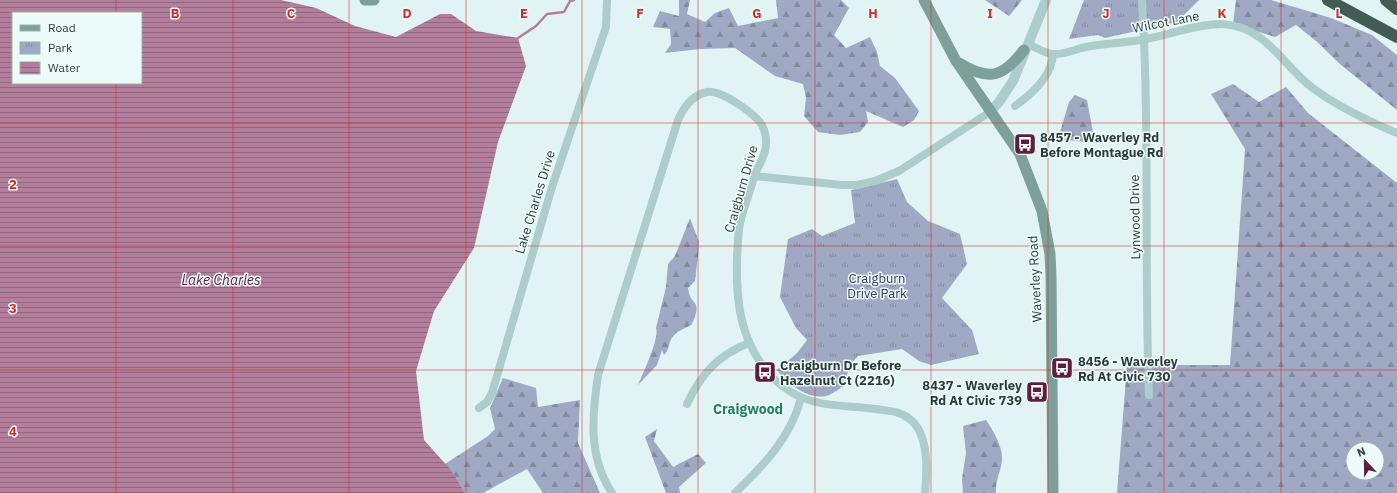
<svg xmlns="http://www.w3.org/2000/svg" width="1397" height="493" font-family="'IBM Plex Sans',sans-serif">
<defs>
<pattern id="forest-firs" width="22" height="20" patternUnits="userSpaceOnUse"><rect width="22" height="20" fill="#a0a9c4"/><path d="M5 1l3.5 6h-7zM16 11l3.5 6h-7z" fill="#838ba0"/></pattern>
<pattern id="park-tufts" width="24" height="20" patternUnits="userSpaceOnUse"><rect width="24" height="20" fill="#a0a9c4"/><path d="M3 7l-1-3M5 7V3M7 7l1-3M15 17l-1-3M17 17v-4M19 17l1-3" fill="none" stroke="#838ba0"/></pattern>
<pattern id="water-rules" width="6" height="5" patternUnits="userSpaceOnUse"><rect width="6" height="5" fill="#b37e9b"/><path d="M0 2.5h6" fill="none" stroke="#92687f"/></pattern>
</defs>
<rect width="100%" height="100%" fill="#e1f4f3"/>
<path fill="url(#forest-firs)" fill-rule="evenodd" d="M 679,0 L 690,0 L 687,14 L 705,22 L 715,13 L 729,8 L 738,26 L 778,18 L 776,0 L 841,0 L 849,8 L 834,35 L 846,48 L 870,37 L 877,52 L 880,66 L 895,78 L 919,111 L 914,120 L 903,127 L 866,111 L 868,122 L 860,132 L 840,135 L 818,132 L 804,116 L 806,98 L 803,84 L 775,76 L 735,48 L 700,49 L 665,53 L 671,44 L 670,29 L 653,27 L 660,11 L 679,16 Z
M 985,0 L 1022,0 L 1009,16 Z
M 1236,0 L 1271,0 L 1331,18 L 1372,35 L 1397,55 L 1397,110 L 1341,65 L 1316,41 L 1296,25 L 1275,37 L 1233,24 Z
M 1233,84 L 1259,102 L 1286,87 L 1308,113 L 1397,183 L 1397,493 L 1117,493 L 1127,365 L 1230,365 L 1245,149 L 1211,94 ZM 1353,449 L 1377,449 L 1377,473 L 1353,473 Z
M 1075,95 L 1087,100 L 1095,143 L 1058,139 L 1069,102 Z
M 690,218 L 699,242 L 698,256 L 695,281 L 688,288 C 690,300 692,298 696,305 C 698,311 694,319 692,324 C 687,328 678,330 674,335 C 668,341 670,350 664,355 L 662,350 L 657,365 L 638,385 C 642,375 660,338 656,328 L 666,287 L 668,264 L 675,256 Z
M 503,378 L 536,388 L 538,407 L 580,400 L 578,443 L 600,493 L 543,493 L 527,469 L 483,493 L 465,493 L 445,464 L 488,436 L 495,429 L 490,408 Z
M 986,420 C 993,430 1003,447 1002,460 C 1001,472 995,480 996,493 L 963,493 L 962,479 L 966,453 L 963,426 Z
M 657,429 L 654,441 L 673,467 L 698,454 L 706,463 L 679,487 L 680,493 L 666,493 L 645,437 Z"/>
<path fill="url(#park-tufts)" d="M 1084,0 L 1199,0 L 1177,22 L 1105,38 L 1098,35 L 1069,39 Z
M 897,179 L 907,202 L 928,221 L 960,234 L 967,264 L 942,298 L 972,330 L 979,354 L 931,365 L 919,361 L 902,349 L 858,356 L 849,366 L 845,385 C 840,388 834,393 829,395 C 811,402 787,384 777,370 L 797,353 L 807,340 L 796,328 L 780,297 L 788,239 L 812,229 L 822,236 L 855,223 L 851,190 Z"/>
<path fill="url(#water-rules)" fill-rule="evenodd" d="M 0,0 L 281,0 L 316,8 L 355,26 L 396,37 L 440,14 L 451,14 L 476,31 L 518,38 L 526,66 L 498,142 L 474,248 L 434,311 L 416,371 L 424,440 L 450,469 L 465,493 L 0,493 ZM 13,13 L 141,13 L 141,83 L 13,83 Z"/>
<g fill="none" stroke-linecap="round" stroke-linejoin="round">
<path stroke="#b37e9b" stroke-width="2.5" d="M 518,38 L 536,26 L 547,14 L 564,12 L 570,1 L 574,0"/>
<path stroke="#accdc9" stroke-width="8" d="M 1142,0 C 1150,131 1144,263 1149,395
M 1028,44 C 1035,47 1046,54 1053,54 C 1063,55 1076,49 1086,47 C 1105,43 1126,43 1146,39 C 1168,35 1201,23 1223,24 C 1268,27 1283,67 1314,89 C 1340,108 1368,121 1397,133
M 1015,106 C 1032,94 1052,76 1053,54
M 754,176 L 842,185 L 857,185 L 875,181 L 899,171 L 990,112
M 687,404 C 701,374 718,355 749,343
M 479,408 L 487,402 L 492,393 L 552,187 L 606,27 L 607,0
M 612,493 C 588,457 592,416 598,375 L 678,120 C 684,107 692,95 707,92 C 721,90 749,110 759,121 C 763,125 766,134 766,140 C 767,156 757,166 753,180 C 749,196 741,213 739,229 C 736,259 735,302 745,331 C 756,364 780,394 816,402 C 835,407 856,406 876,409 C 889,411 902,411 912,421 C 929,437 927,471 925,493
M 735,493 C 764,465 791,437 801,398"/>
<path stroke="#accdc9" stroke-width="10" d="M 990,112 L 999,102 L 1013,81 L 1046,0"/>
<path stroke="#7da199" stroke-width="11" d="M 365,0 L 374,0
M 924,0 L 956,61 L 1020,154 L 1042,211 L 1050,254 L 1051,276 L 1053,493
M 959,63 C 990,82 1003,77 1024,50"/>
<path stroke="#425c55" stroke-width="12" d="M 1328,0 L 1397,37
M 1386,0 L 1397,9"/>
</g>
<path fill="none" stroke="#d62828" stroke-width="1" stroke-opacity="0.55" d="M 116,0 L 116,13M 233,0 L 233,493M 349,0 L 349,493M 466,0 L 466,493M 582,0 L 582,493M 698,0 L 698,493M 815,0 L 815,493M 931,0 L 931,493M 1048,0 L 1048,493M 1164,0 L 1164,493M 1281,0 L 1281,493M 116,83 L 116,493M 0,123 L 1397,123M 0,246 L 1397,246M 0,370 L 1397,370"/>
<defs>
<g id="bus-square" transform="scale(1.15)"><rect x="-9" y="-9" width="18" height="18" rx="4" fill="#5f1e40" stroke="#eefbfb"/><path d="M-5-6H5V4H4V6H2V4H-2V6H-4V4H-5ZM-3.5-4V0h7V-4ZM-3.5 1.2v1.5H-2V1.2ZM2 1.2v1.5H3.5V1.2Z" fill="#fff"/></g>
</defs>
<g fill-rule="evenodd">
<use href="#bus-square" x="1025" y="144"/>
<use href="#bus-square" x="1062" y="368"/>
<use href="#bus-square" x="765" y="372"/>
<use href="#bus-square" x="1037" y="392"/>
</g>
<g text-anchor="middle" dominant-baseline="central" stroke-width="3" stroke-linejoin="round" paint-order="stroke">
<g font-size="13" fill="#2b3b37" stroke="#eefbfb">
<text transform="translate(1166 22) rotate(-11)">Wilcot Lane</text>
<text transform="translate(741 189) rotate(-74)">Craigburn Drive</text>
<text transform="translate(535 202) rotate(-73)">Lake Charles Drive</text>
<text transform="translate(1135 217) rotate(-91)">Lynwood Drive</text>
<text transform="translate(1035 279) rotate(-93)">Waverley Road</text>
</g>
<g font-size="13" font-weight="bold" fill="#2b3b37" stroke="#eefbfb" text-anchor="start">
<text x="1040" y="137">8457 - Waverley Rd<tspan x="1040" dy="15">Before Montague Rd</tspan></text>
<text x="1078" y="361">8456 - Waverley<tspan x="1078" dy="15">Rd At Civic 730</tspan></text>
<text x="780" y="365">Craigburn Dr Before<tspan x="780" dy="15">Hazelnut Ct (2216)</tspan></text>
<text x="1022" y="385" text-anchor="end">8437 - Waverley<tspan x="1022" dy="15">Rd At Civic 739</tspan></text>
</g>
<g font-size="13" fill="#2d375b" stroke="#eefbfb">
<text x="877" y="278">Craigburn<tspan x="877" dy="15">Drive Park</tspan></text>
</g>
<g font-size="14" font-style="italic" fill="#5f1e40" stroke="#eefbfb">
<text x="221" y="280">Lake Charles</text>
</g>
<g font-size="14" font-weight="bold" fill="#1f815f" stroke="#eefbfb">
<text x="748" y="409">Craigwood</text>
</g>
</g>
<g font-size="13" text-anchor="middle" font-weight="bold" fill="#d62828" stroke="#eefbfb" stroke-width="3" stroke-linejoin="round" paint-order="stroke">
<text x="175" y="18">B</text>
<text x="291" y="18">C</text>
<text x="407" y="18">D</text>
<text x="524" y="18">E</text>
<text x="640" y="18">F</text>
<text x="757" y="18">G</text>
<text x="873" y="18">H</text>
<text x="990" y="18">I</text>
<text x="1106" y="18">J</text>
<text x="1222" y="18">K</text>
<text x="1339" y="18">L</text>
<text x="13" y="189">2</text>
<text x="13" y="313">3</text>
<text x="13" y="436">4</text>
</g>
<rect x="12" y="12" width="130" height="72" fill="#eefbfb" stroke="#a0aead"/>
<rect x="20" y="25" width="20" height="6" fill="#7da199" stroke="#a0aead"/>
<text x="48" y="32" font-size="12" fill="#2b3b37">Road</text>
<rect x="20" y="42" width="20" height="12" fill="url(#park-tufts)" stroke="#a0aead"/>
<text x="48" y="52" font-size="12" fill="#2b3b37">Park</text>
<rect x="20" y="62" width="20" height="12" fill="url(#water-rules)" stroke="#a0aead"/>
<text x="48" y="72" font-size="12" fill="#2b3b37">Water</text>
<g transform="translate(1365 461) rotate(338)"><circle r="19" fill="#eefbfb" stroke="#a0aead"/>
<path d="M0-3L7 15L0 10L-7 15Z" fill="#5f1e40"/>
<text y="-6" font-size="11" font-weight="bold" text-anchor="middle" fill="#2b3b37">N</text>
</g>
</svg>
